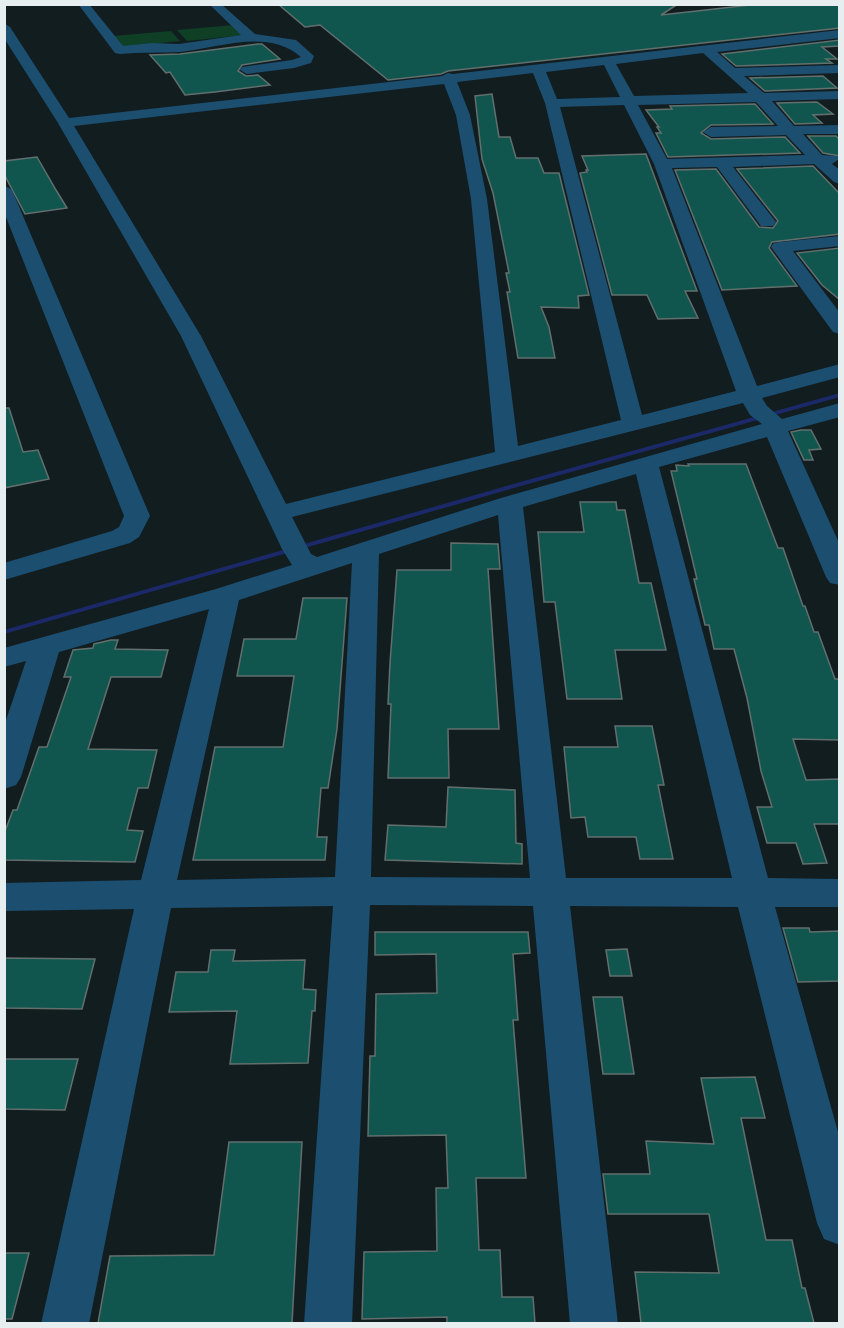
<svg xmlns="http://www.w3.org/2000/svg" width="844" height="1328" font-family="Inter,sans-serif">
<rect width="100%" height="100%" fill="#121d20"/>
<path fill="#0f3f25" d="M 234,25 L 244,35 L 187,41 L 177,30 Z
M 171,31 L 180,41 L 121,47 L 113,36 Z"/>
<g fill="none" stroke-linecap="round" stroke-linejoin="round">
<path fill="#1c2968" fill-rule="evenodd" d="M 840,393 L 840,397 L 528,484 L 4,634 L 4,630 L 524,481 Z"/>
</g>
<path fill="#10564f" stroke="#626f6d" stroke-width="1.5" d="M 278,4 L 678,4 L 661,15 L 759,4 L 840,4 L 840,28 L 448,71 L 441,74 L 388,80 L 320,25 L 305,27 Z
M 840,40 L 840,46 L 822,47 L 837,59 L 826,59 L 832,63 L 736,66 L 722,54 Z
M 258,44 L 262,44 L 280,59 L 242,65 L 238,71 L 246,76 L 258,75 L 270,85 L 215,92 L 185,95 L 170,72 L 166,73 L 150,55 L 180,54 Z
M 823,76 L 837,88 L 765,91 L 750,78 Z
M 492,94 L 499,137 L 510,137 L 516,158 L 538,158 L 544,173 L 559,173 L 589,295 L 578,296 L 579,308 L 541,307 L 549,327 L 555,358 L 518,358 L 507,292 L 510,292 L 506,273 L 509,273 L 493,193 L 482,159 L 475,96 Z
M 817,102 L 833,114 L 813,115 L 822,123 L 795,124 L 777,103 Z
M 755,104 L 773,124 L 711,125 L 701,133 L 711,139 L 785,137 L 800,153 L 668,157 L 656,133 L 661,133 L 657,127 L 659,127 L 646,110 L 672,109 L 670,106 Z
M 808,136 L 836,136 L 840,140 L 840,156 L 823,153 Z
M 646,154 L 697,291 L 685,291 L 698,318 L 658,319 L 647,295 L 612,295 L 580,173 L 587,172 L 586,170 L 588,170 L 582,156 Z
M 37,157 L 56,190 L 67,208 L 25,214 L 4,174 L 4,161 Z
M 813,166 L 840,194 L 840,234 L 772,242 L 769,248 L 797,286 L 722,290 L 675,170 L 716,169 L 759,227 L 773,228 L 778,221 L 737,169 Z
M 840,248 L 840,300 L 822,285 L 797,253 Z
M 4,408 L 9,408 L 23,452 L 38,450 L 49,479 L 4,488 Z
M 801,430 L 811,430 L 821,449 L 809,450 L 813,460 L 804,460 L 791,432 Z
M 688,464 L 746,464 L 778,548 L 783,548 L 803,606 L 805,606 L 814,632 L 818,632 L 835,679 L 840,679 L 840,740 L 793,739 L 806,780 L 840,779 L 840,824 L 814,824 L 827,863 L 803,864 L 796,843 L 767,843 L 757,807 L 772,807 L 761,771 L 747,698 L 734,649 L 714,649 L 709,625 L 705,625 L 694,579 L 697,579 L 671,471 L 677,471 L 676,465 L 689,466 Z
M 580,502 L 616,502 L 617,510 L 625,510 L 639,583 L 651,583 L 666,650 L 615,650 L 622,699 L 567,699 L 555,602 L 544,602 L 538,532 L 584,532 Z
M 451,543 L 498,544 L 500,569 L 488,569 L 499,729 L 448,729 L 449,778 L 388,778 L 391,704 L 388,704 L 390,663 L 397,570 L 451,570 Z
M 303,598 L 347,598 L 337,729 L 328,788 L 321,788 L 317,837 L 327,837 L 325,860 L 193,860 L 215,747 L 283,747 L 294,676 L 237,676 L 244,639 L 296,639 Z
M 111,640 L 118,640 L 115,649 L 168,650 L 161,677 L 111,677 L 88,749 L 157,750 L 148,788 L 138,788 L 127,830 L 143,831 L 135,862 L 4,860 L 4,834 L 13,810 L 17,810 L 39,747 L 47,747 L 71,677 L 64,677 L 73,650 L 93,648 L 94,644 Z
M 615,726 L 652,726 L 664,785 L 658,785 L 673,859 L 640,859 L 636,837 L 588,837 L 585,817 L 571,818 L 564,747 L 618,747 Z
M 448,787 L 515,790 L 516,843 L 522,844 L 522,864 L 385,860 L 388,825 L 446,827 Z
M 783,928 L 809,928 L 810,932 L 840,931 L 840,981 L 798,982 Z
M 375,932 L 528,932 L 530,953 L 513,954 L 518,1020 L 513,1020 L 526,1178 L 476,1178 L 479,1250 L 500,1250 L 502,1297 L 533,1297 L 535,1323 L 447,1323 L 447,1317 L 362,1319 L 364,1252 L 437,1251 L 436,1188 L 448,1188 L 446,1135 L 368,1136 L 370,1056 L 375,1056 L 376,994 L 437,993 L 436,954 L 375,955 Z
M 627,949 L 632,976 L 610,976 L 606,950 Z
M 211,950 L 235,950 L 233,961 L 305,960 L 303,989 L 316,990 L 315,1011 L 312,1011 L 308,1063 L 230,1064 L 237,1011 L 169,1012 L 176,972 L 208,972 Z
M 4,958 L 95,959 L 82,1009 L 4,1008 Z
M 593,997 L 622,997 L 634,1074 L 603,1074 Z
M 4,1059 L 78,1059 L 65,1110 L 4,1109 Z
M 755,1077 L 765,1118 L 741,1118 L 766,1240 L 792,1240 L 802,1288 L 805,1288 L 814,1323 L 641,1323 L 635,1272 L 719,1273 L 709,1214 L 608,1214 L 603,1174 L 650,1174 L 646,1141 L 714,1144 L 701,1078 Z
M 229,1142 L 302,1142 L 292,1323 L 98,1323 L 110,1256 L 214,1255 Z
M 4,1253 L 29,1253 L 12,1319 L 4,1319 Z"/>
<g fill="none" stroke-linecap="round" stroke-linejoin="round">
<path fill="#1c4e70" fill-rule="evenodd" d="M 78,4 L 89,4 L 123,46 L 152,43 L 179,44 L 241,35 L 209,4 L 221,4 L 255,34 L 296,40 L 314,56 L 311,63 L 294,68 L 247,74 L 240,70 L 242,67 L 292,60 L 301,57 C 267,28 220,48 180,52 C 161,53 140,52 120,54 L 115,53 Z
M 4,23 L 10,27 L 69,118 L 442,76 L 448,73 L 453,74 L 840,30 L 840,38 L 717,52 L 735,68 L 840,65 L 840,73 L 744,76 L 764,93 L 840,91 L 840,99 L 772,101 L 794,126 L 840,125 L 840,134 L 803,134 L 822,155 L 837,156 L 839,159 L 832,164 L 840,170 L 840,184 L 834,182 L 814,164 L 733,167 L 776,222 L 773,226 L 761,226 L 717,167 L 672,168 L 757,386 L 840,364 L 840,377 L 762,398 L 767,406 L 782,419 L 840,403 L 840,417 L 788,431 L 840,545 L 840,585 L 830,583 L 826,577 L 767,437 L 659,467 L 768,878 L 840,879 L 840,907 L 775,907 L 840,1139 L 840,1245 L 824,1239 L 817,1223 L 738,907 L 570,906 L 618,1324 L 570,1324 L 533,906 L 370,905 L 352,1324 L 304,1324 L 333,906 L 171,908 L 89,1324 L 41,1324 L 134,909 L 4,911 L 4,883 L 141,880 L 209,609 L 59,652 L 21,777 L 16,785 L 4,789 L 4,726 L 26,661 L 4,667 L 4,648 L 216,589 L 292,565 L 282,549 L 181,336 L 58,123 L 4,38 ZM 703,53 L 748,93 L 634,96 L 616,64 ZM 604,65 L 620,97 L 557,99 L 546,72 ZM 533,73 L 545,103 L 621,420 L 518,446 L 487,199 L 470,115 L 457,82 ZM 444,84 L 456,115 L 471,199 L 495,452 L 286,504 L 201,336 L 74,126 ZM 756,102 L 778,126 L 711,127 L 703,132 L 711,137 L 786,135 L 805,155 L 667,159 L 638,105 ZM 624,105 L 654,164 L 736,391 L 642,415 L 560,107 ZM 743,403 L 750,415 L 762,424 L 501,498 L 317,557 L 311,554 L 292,517 ZM 636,474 L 732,878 L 566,878 L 523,507 ZM 498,515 L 530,878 L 371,877 L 379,554 ZM 352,563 L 335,877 L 177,880 L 239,600 Z
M 4,185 L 12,190 L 150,516 L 139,537 L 130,543 L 4,580 L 4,563 L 112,531 L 119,527 L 124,516 L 4,212 Z
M 840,236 L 840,246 L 793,251 L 840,313 L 840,334 L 833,332 L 771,247 L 774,243 L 780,242 Z"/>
</g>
<rect width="844" height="1328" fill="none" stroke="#e7eef0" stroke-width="12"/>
</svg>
